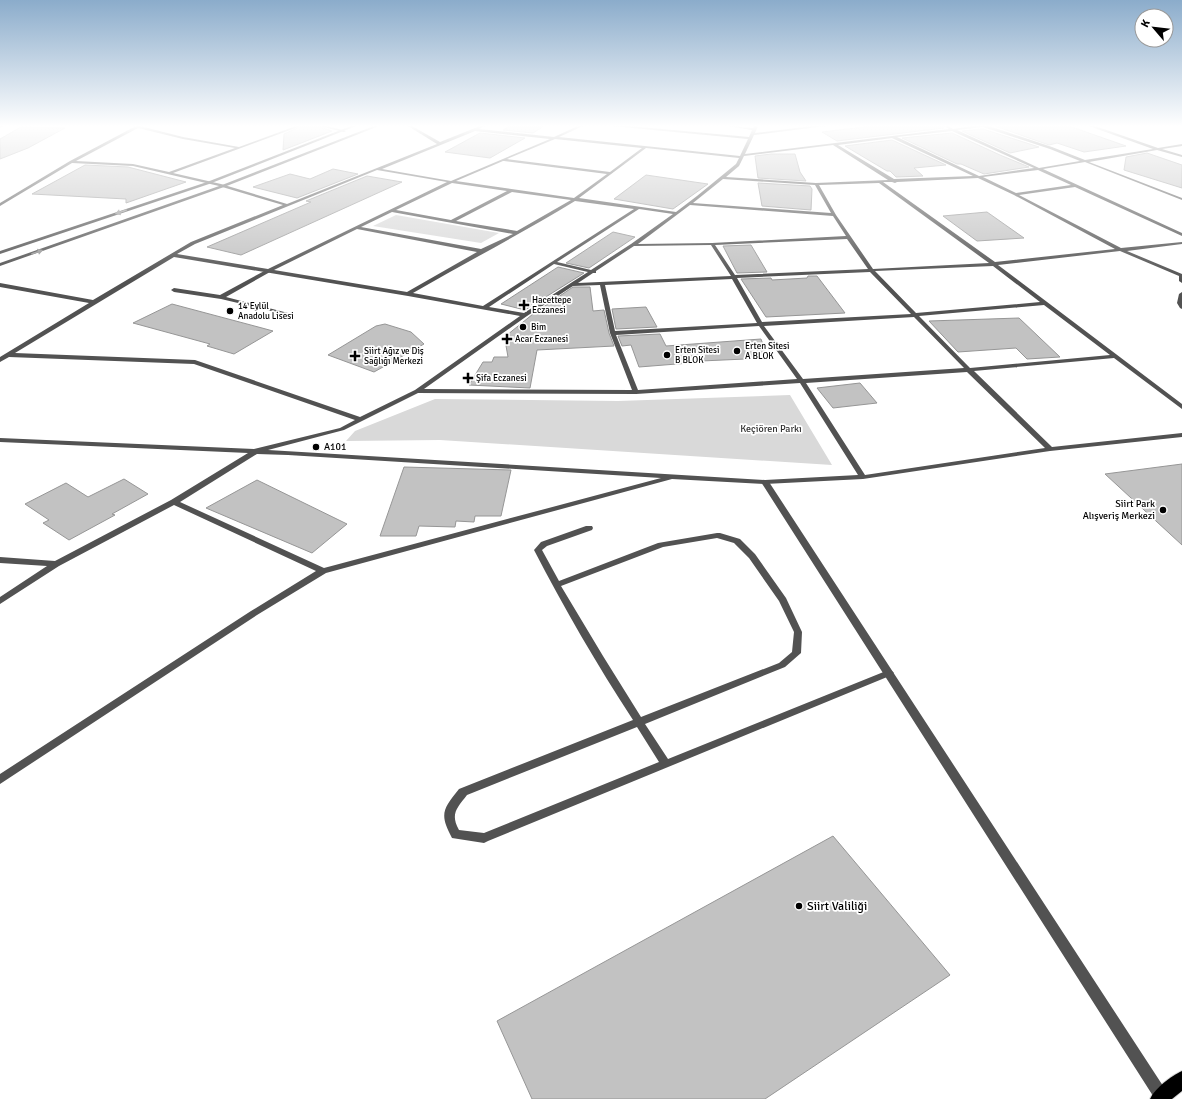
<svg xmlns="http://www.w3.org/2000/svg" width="1182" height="1099" font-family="Signika,sans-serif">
<rect width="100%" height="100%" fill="#fff"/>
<path fill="#d9d9d9" d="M 396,215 L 499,233 L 481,243 L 373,226 Z
M 790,395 L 832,465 L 440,440 L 346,441 L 355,431 L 435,399 L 618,401 Z"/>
<path fill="#c2c2c2" stroke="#969696" d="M 302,126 L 318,126 L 332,131 L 283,150 L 284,134 Z
M 509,126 L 544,126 L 533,133 L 503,130 Z
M 872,126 L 943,126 L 944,128 L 837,141 L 822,132 Z
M 995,126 L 1069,126 L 1126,146 L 1084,152 L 1057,143 L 1049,145 Z
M 21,127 L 65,128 L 28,148 L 0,159 L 0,139 Z
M 983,129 L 1039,147 L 1010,153 L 962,131 Z
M 480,133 L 525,138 L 490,158 L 445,152 Z
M 952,133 L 1000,155 L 1029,167 L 984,174 L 961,164 L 957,164 L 902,138 Z
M 892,140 L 946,165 L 914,168 L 923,176 L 896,177 L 890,171 L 887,171 L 845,146 Z
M 1147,153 L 1182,165 L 1182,188 L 1124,170 L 1126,157 Z
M 771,154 L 795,154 L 800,172 L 806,181 L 758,178 L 755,156 Z
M 85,165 L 128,167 L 186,182 L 126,203 L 126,199 L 32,194 Z
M 333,169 L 358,174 L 297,198 L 253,187 L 290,174 L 310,179 Z
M 646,175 L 708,184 L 673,209 L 614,199 Z
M 367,176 L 402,182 L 241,255 L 207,247 L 311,202 L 306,201 Z
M 758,183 L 810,186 L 812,189 L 811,210 L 762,206 Z
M 987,212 L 1024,238 L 977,241 L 943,216 Z
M 613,232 L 635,237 L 589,268 L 566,263 Z
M 751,245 L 767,272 L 737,273 L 723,246 Z
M 558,267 L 584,273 L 525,310 L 501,304 Z
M 808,276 L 817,276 L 845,313 L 766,317 L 741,279 L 771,278 L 772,280 L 807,278 Z
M 573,287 L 590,287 L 593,311 L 604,310 L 609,333 L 614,346 L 537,350 L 530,388 L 469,385 L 483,362 L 492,362 L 494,357 L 508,357 L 505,340 L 507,335 L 533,314 Z
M 172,304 L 262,328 L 273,331 L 234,354 L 207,346 L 210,344 L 133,323 Z
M 646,307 L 657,327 L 616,329 L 612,309 Z
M 1019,318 L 1060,357 L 1027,359 L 1016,348 L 958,352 L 929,321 Z
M 385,324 L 411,332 L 424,344 L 374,372 L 328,355 L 376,326 Z
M 660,334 L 666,346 L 761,339 L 768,358 L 701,361 L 702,362 L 639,367 L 631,345 L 622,346 L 618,336 Z
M 860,383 L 877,403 L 833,408 L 817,388 Z
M 1182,464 L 1182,545 L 1105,474 Z
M 404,467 L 511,470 L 501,516 L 475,516 L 474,522 L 456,521 L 455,527 L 419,526 L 416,536 L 380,536 Z
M 124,479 L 148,494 L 112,514 L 115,515 L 69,540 L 43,523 L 49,520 L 25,504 L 66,483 L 88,497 Z
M 257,480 L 347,524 L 312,553 L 206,508 Z
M 833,836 L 950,975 L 765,1099 L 532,1099 L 497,1021 Z"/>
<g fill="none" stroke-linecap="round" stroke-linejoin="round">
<g stroke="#dbdbdb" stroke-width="2">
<path id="primary" d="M 1182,1071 L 1182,1091 L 1172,1099 L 1150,1099 C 1155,1088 1171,1076 1182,1071 Z"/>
</g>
<path fill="#525252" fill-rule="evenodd" d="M 268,269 L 270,270 L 270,272 L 226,297 L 288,313 L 288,315 L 221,299 L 174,292 L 171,290 L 174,288 L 220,295 Z
M 586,526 L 592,526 L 593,528 L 592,530 L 547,546 L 542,550 L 559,581 L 658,543 L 717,533 L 720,533 L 740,539 L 755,554 L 786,598 L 802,632 L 801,653 L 785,667 L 645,724 L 668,759 L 886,671 L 889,670 L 892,671 L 894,673 L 892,675 L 488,841 L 484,843 L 452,838 C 439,814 443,809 459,789 L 633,720 C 597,665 564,608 534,550 L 541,542 ZM 717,538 L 734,543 L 749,558 L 779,601 L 794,632 L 792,652 L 779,663 L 641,717 L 603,656 L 561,586 L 663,547 ZM 637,727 L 659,762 L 484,833 L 459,830 C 450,814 457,808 467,795 Z"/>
<path fill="#525252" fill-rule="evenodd" d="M 0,126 L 3,126 L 0,128 Z
M 136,126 L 140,126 L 183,137 L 239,147 L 296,126 L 301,126 L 173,173 L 221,184 L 287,204 L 437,144 L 408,126 L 412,126 L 440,142 L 480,126 L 485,126 L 479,129 L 554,137 L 578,126 L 583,126 L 559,137 L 740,156 L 748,139 L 612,126 L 629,126 L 749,137 L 752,130 L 728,126 L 753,128 L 754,126 L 758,126 L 755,133 L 812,126 L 826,126 L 754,135 L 745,154 L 949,129 L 944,126 L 949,126 L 953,129 L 971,126 L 989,126 L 1052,147 L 1085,160 L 1153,149 L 1089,126 L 1095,126 L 1158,148 L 1182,144 L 1182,146 L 1162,149 L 1182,155 L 1182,157 L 1157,150 L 1089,162 L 1182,198 L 1182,200 L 1085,162 L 1043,169 L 1182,233 L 1182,236 L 1075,187 L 1019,195 L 1121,248 L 1182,242 L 1182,244 L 1127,251 L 1182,274 L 1182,283 L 1179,281 L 1179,276 L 1120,251 L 998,265 L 1182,404 L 1182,409 L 1114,358 L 974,371 L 1052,447 L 1182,433 L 1182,437 L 1050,451 L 863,479 L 765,484 L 672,479 L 326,573 L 257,615 L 0,784 L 0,774 L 251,611 L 316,571 L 174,505 L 59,566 L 0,604 L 0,597 L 47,566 L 0,563 L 0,557 L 55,561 L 171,500 L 248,453 L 0,442 L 0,438 L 254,449 L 340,428 L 355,420 L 194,364 L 9,357 L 0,362 L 0,357 L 89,303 L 0,287 L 0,283 L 93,300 L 191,242 L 283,205 L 219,186 L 133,166 L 72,163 L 0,206 L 0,203 L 70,161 ZM 983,127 L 1050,149 L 1080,161 L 1039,168 L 957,130 ZM 138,128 L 183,139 L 235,148 L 169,172 L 133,164 L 76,161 ZM 475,131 L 550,139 L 451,181 L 382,169 ZM 952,131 L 1034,168 L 979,176 L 897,137 ZM 892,138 L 973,176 L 894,179 L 838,145 ZM 555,139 L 642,148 L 610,172 L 507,159 ZM 833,145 L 888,180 L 816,183 L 726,177 L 739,166 L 744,156 ZM 646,148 L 739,158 L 736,164 L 697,196 L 676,212 L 579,198 ZM 503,161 L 504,161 L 607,174 L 574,198 L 456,181 ZM 377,170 L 447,182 L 268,269 L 177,254 L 195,244 ZM 1038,170 L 1071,185 L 1016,193 L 983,177 ZM 978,178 L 1014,195 L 1115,249 L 995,262 L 883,182 L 892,182 L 895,183 L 897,182 ZM 723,179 L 815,185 L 831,213 L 693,203 ZM 452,183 L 507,191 L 451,220 L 396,210 ZM 879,183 L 989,263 L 873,269 L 836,215 L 819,185 ZM 512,192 L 571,200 L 517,231 L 456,221 ZM 575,201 L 634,209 L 483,306 L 413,293 C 467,262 522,233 575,201 ZM 690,205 L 833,216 L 846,236 L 712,243 L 638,244 ZM 639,209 L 673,214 L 631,244 L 591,270 L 557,262 ZM 392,212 L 513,234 L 481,249 L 361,227 ZM 357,229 L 477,252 L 407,292 L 274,270 ZM 847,239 L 868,269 L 735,275 L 715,245 ZM 711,245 L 731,276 L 578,283 L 593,273 L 596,273 L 596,271 L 634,246 ZM 174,257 L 408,296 L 520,316 L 415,390 L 360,417 L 195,360 L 15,353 ZM 554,264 L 588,272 L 524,313 L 489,307 ZM 993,266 L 1040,302 L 916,313 L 875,271 ZM 870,272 L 911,314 L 762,322 L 737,278 ZM 732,279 L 757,323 L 615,331 L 605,285 ZM 600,285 L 610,333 L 632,390 L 424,389 L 527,316 L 573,286 ZM 1044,305 L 1110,355 L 970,368 L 919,316 ZM 914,317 L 964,368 L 803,379 L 764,326 ZM 759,326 L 797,379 L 638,390 L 616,335 ZM 967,372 L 1045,448 L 865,475 L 806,383 ZM 800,383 L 858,475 L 765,480 L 268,450 L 344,430 L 418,393 L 636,394 ZM 257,454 L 288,455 L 661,478 L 324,568 L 180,502 Z
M 319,126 L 327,126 L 346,131 L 344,132 Z
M 1182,292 L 1182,309 L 1180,308 L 1177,303 L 1179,294 Z"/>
<path fill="#525252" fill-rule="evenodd" d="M 351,126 L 356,126 L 209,184 L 0,254 L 0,251 L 207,182 Z
M 374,126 L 379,126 L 224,187 L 0,266 L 0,263 L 222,185 Z
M 762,480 L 768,480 L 769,482 L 1167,1092 L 1169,1097 L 1168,1099 L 1155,1099 L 761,482 Z"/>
<use href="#primary" fill="#000" fill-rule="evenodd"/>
</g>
<defs><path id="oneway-solid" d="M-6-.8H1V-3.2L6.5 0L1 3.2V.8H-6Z"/></defs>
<g fill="#979797">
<use href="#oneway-solid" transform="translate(121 212) rotate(161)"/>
<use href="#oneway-solid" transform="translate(37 252) rotate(-19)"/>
</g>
<linearGradient id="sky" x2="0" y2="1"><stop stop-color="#8baccb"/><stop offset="0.45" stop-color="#fff"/><stop offset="1" stop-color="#fff" stop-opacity="0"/></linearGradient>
<rect width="1182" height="280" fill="url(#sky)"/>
<g fill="#000" stroke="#fff" stroke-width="1.5">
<path d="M522 299h4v4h4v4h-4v4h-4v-4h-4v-4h4z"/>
<circle cx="230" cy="311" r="4"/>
<circle cx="523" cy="327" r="4"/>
<path d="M505 333h4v4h4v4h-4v4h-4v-4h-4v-4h4z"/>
<circle cx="737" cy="351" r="4"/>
<circle cx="667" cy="355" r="4"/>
<path d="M353 350h4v4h4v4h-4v4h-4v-4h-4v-4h4z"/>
<path d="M466 372h4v4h4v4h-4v4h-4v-4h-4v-4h4z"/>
<circle cx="316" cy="447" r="4"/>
<circle cx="1163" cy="510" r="4"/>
<circle cx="799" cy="906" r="4"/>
</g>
<g text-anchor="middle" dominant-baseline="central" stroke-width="3.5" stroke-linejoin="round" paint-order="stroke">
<g font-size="9" fill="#000" stroke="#fff" text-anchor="start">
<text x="532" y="300">Hacettepe<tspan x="532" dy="10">Eczanesi</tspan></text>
<text x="238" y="306">14 Eylül<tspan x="238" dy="10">Anadolu Lisesi</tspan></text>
<text x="531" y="327">Bim</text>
<text x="515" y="339">Acar Eczanesi</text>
<text x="745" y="346">Erten Sitesi<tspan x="745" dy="10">A BLOK</tspan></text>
<text x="675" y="350">Erten Sitesi<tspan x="675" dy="10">B BLOK</tspan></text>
<text x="364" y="351">Siirt Ağız ve Diş<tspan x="364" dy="10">Sağlığı Merkezi</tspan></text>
<text x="476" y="378">Şifa Eczanesi</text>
</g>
<g font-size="10" fill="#303030" stroke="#fff">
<text x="771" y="429">Keçiören Parkı</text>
</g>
<g font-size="10" fill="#000" stroke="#fff" text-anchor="start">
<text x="324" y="447">A101</text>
<text x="1155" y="504" text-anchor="end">Siirt Park<tspan x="1155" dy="12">Alışveriş Merkezi</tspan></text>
</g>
<g font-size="12" fill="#000" stroke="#fff" text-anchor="start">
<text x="807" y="906">Siirt Valiliği</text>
</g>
</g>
<g transform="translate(1154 28) rotate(298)"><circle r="19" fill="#ffffff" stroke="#999999"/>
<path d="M0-3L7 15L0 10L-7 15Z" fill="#000000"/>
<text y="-6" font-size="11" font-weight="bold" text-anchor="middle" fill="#000000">K</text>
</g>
</svg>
